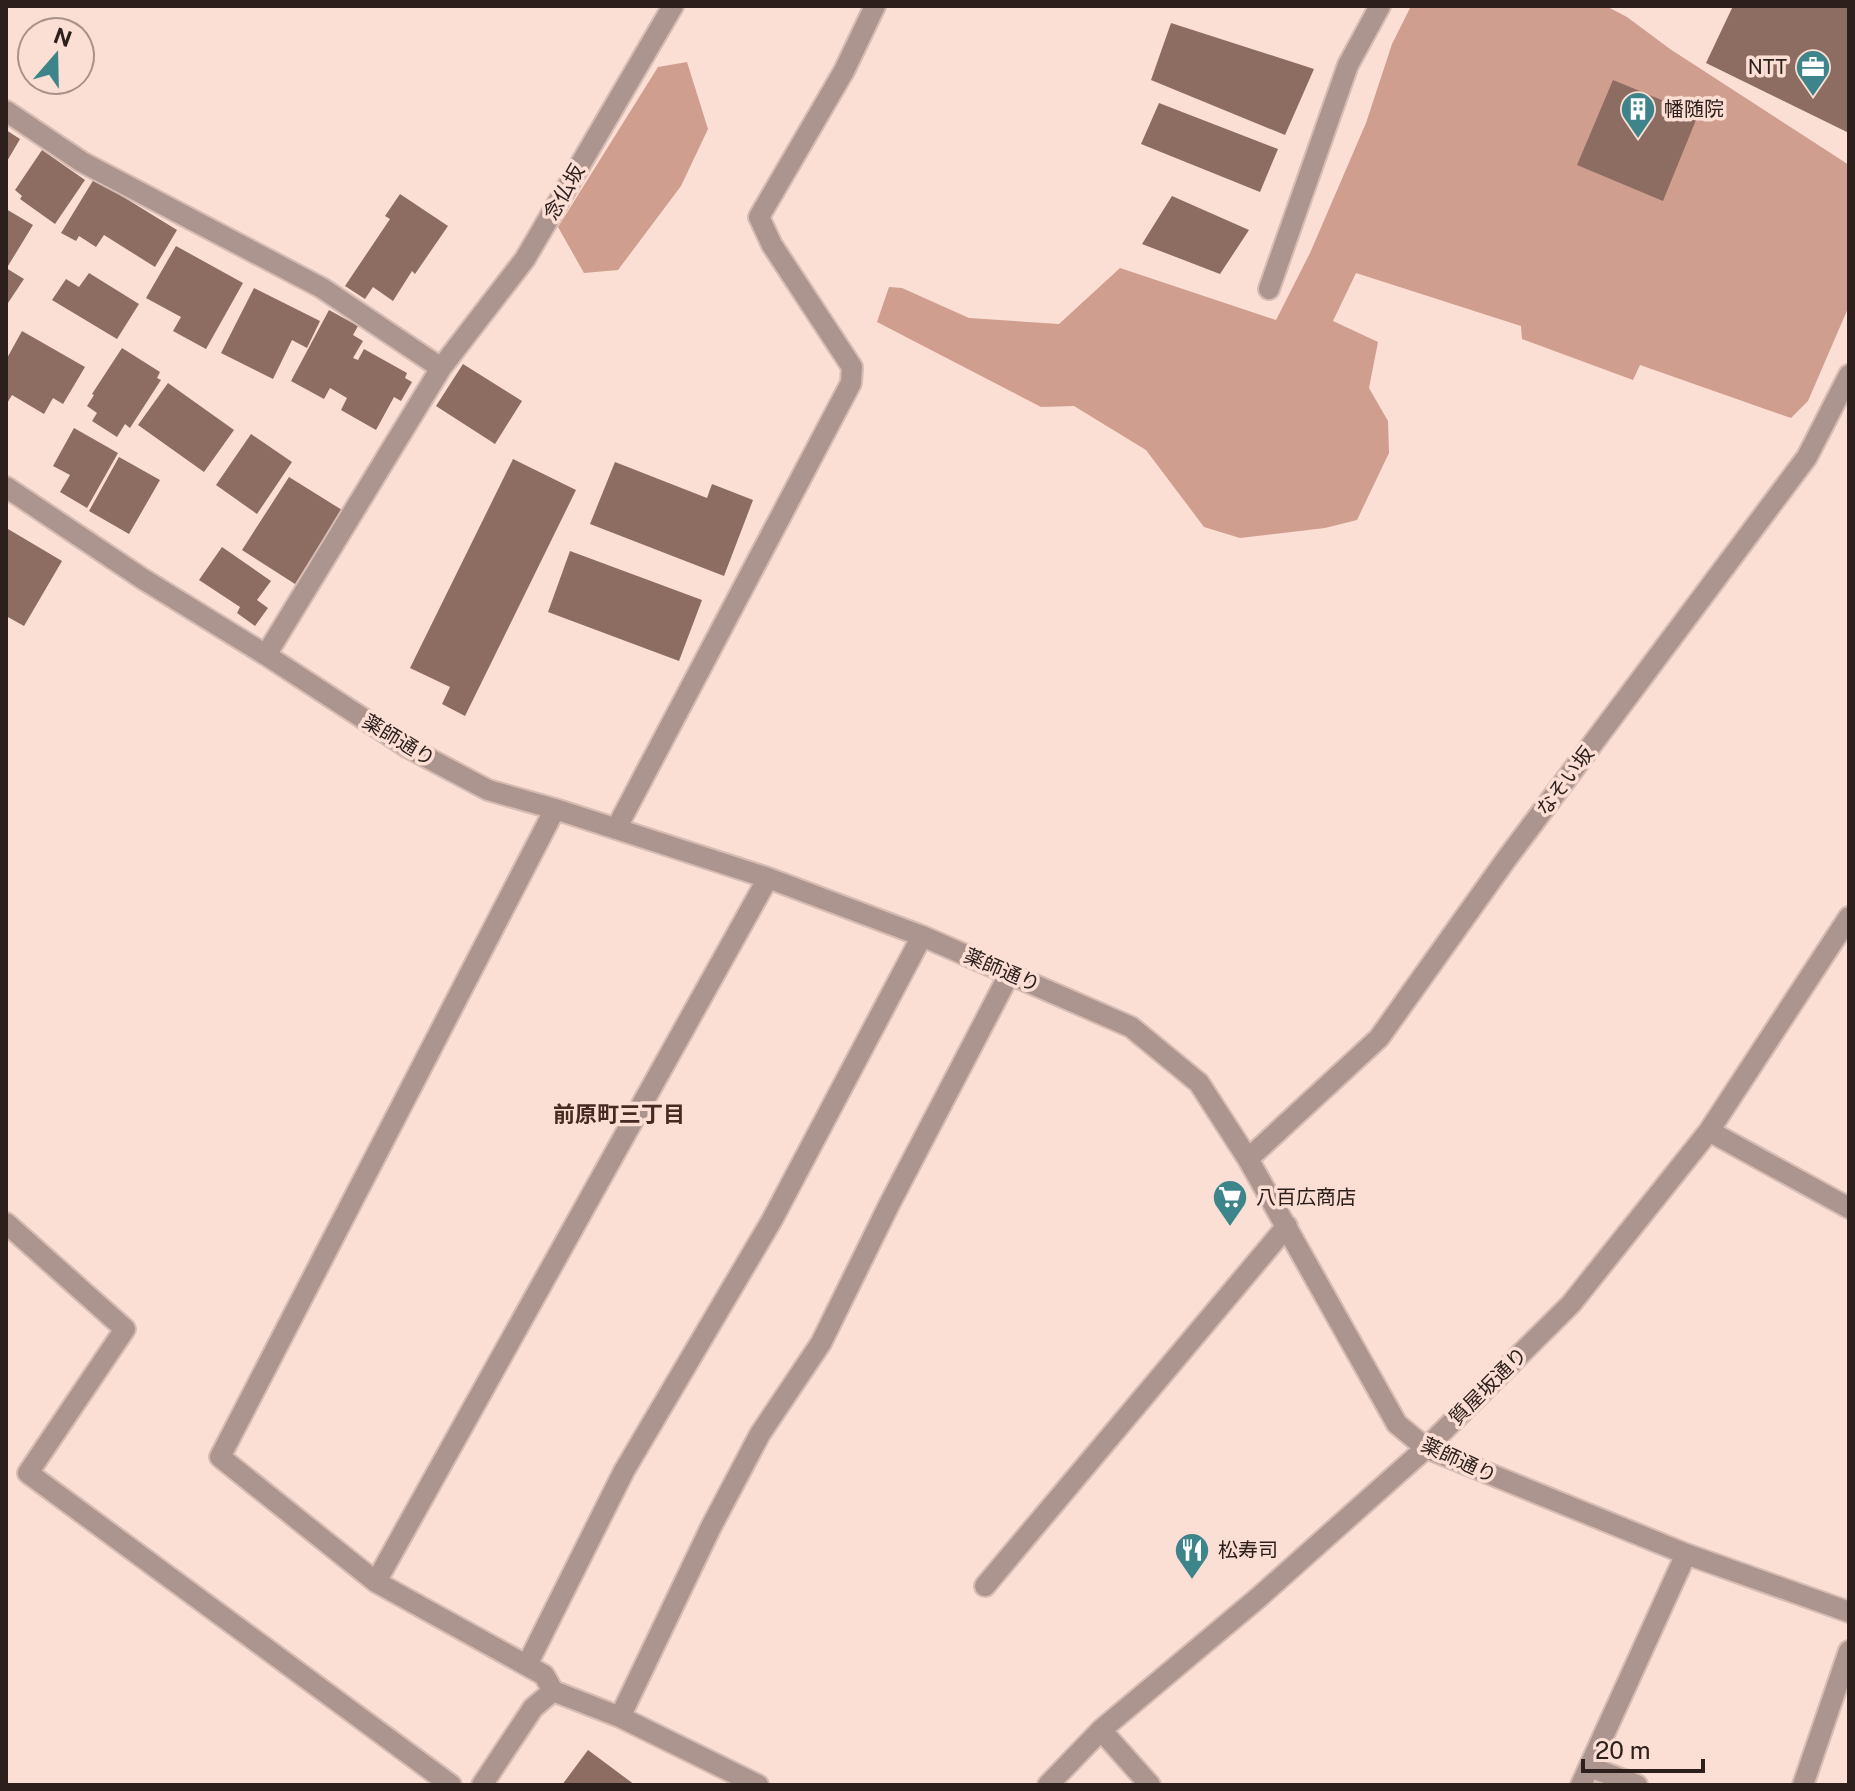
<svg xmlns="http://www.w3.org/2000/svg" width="1855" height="1791" font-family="'Public Sans','Noto Sans JP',sans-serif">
<rect width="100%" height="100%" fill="#fbded4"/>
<path fill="#d09e8e" d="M 1411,6 L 1606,6 L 1627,17 L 1670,49 L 1849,165 L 1849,306 L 1808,401 L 1791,418 L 1640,365 L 1633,380 L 1522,339 L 1521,326 L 1356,273 L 1333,321 L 1378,342 L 1369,388 L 1388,421 L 1389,453 L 1357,520 L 1325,528 L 1240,538 L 1204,527 L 1146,450 L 1074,406 L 1041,407 L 877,322 L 889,287 L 902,288 L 969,318 L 1059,324 L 1120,268 L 1276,320 L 1310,253 L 1366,123 L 1392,44 Z
M 687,62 L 708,129 L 681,186 L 618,270 L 584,273 L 558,227 L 658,67 Z"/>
<path fill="#8d6d62" d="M 1733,6 L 1849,6 L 1849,133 L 1706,63 Z
M 1171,23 L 1314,69 L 1285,135 L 1151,80 Z
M 1613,80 L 1698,115 L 1663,201 L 1577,165 Z
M 1159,103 L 1278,149 L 1260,192 L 1141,144 Z
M 6,130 L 20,139 L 6,163 Z
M 42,150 L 85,180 L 55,224 L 20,199 L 22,196 L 15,190 Z
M 94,179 L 177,230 L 155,267 L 104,235 L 96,247 L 79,236 L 76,241 L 61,233 Z
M 400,194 L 448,226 L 415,274 L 412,271 L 393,301 L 373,287 L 365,299 L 345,286 L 390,219 L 385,216 Z
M 1172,196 L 1249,230 L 1220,274 L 1142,244 Z
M 6,209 L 33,225 L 8,266 L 6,264 Z
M 176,246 L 243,283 L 206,349 L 173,331 L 181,317 L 146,298 Z
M 6,268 L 24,279 L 6,306 Z
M 89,273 L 139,304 L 117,339 L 52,300 L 66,279 L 79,287 Z
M 254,288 L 320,321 L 307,348 L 292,340 L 273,379 L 221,353 Z
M 329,310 L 358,326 L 353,335 L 363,341 L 353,358 L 358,360 L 364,349 L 407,373 L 405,378 L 412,382 L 401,401 L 394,397 L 376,430 L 341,410 L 347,398 L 330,388 L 324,399 L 291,381 Z
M 22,331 L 85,367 L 63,404 L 53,398 L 44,414 L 12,395 L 6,405 L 6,360 Z
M 122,348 L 160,372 L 157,378 L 161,380 L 130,428 L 125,424 L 117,437 L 92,421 L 97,413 L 87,406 L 94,395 L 92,394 Z
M 463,364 L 522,401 L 495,444 L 436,406 Z
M 168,383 L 234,430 L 204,472 L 138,425 Z
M 74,428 L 118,453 L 87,508 L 60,492 L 70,475 L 53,466 Z
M 251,434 L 292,462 L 257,514 L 216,485 Z
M 119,457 L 160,480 L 129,534 L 89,511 Z
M 513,459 L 576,490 L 465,716 L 442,704 L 450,687 L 410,668 Z
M 615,462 L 707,498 L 712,484 L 753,500 L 724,576 L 590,524 Z
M 289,477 L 342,510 L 295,584 L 242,550 Z
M 8,529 L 62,561 L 24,626 L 6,616 L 6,532 Z
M 222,547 L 271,581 L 257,600 L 268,608 L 255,626 L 237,613 L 240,607 L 199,580 Z
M 570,551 L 702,600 L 679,661 L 548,612 Z
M 588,1750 L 635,1785 L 562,1785 Z"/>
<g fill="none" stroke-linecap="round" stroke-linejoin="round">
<g stroke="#d6bcb3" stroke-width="24">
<path id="minor" d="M 6,111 L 82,162 L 322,288 L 441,368
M 1269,289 L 1348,65 L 1380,6
M 6,487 L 143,579 L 266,655 L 407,747 L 488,790 L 555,809 L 768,878 L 922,936 L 1131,1027 L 1199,1083 L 1248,1159 L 1397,1424 L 1426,1448 L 1686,1554 L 1849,1612
M 266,655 L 441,368 L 525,259 L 673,6
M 555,809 L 220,1457 L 376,1582 L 544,1675 L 553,1691 L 620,1717 L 711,1527 L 760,1434 L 821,1343 L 890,1203 L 1010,973
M 616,829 L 851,383 L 852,367 L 772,245 L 759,217 L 844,71 L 875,6
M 1709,1131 L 1849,1208
M 1248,1159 L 1379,1038 L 1505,861 L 1807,457 L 1849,375
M 6,1223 L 125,1329 L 28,1473 L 451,1785
M 376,1582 L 768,878
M 985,1586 L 1287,1226
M 527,1665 L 624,1471 L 772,1220 L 922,936
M 620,1717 L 758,1785
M 1101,1730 L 1150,1785
M 1590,1767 L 1637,1785
M 482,1785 L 533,1708 L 553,1691
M 1048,1785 L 1101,1730 L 1258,1598 L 1426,1448 L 1571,1304 L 1709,1131 L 1849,917
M 1581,1785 L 1686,1554
M 1803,1785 L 1849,1651"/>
</g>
<use href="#minor" stroke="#ac958e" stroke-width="20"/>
</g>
<defs>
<g id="office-pin" transform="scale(1.8)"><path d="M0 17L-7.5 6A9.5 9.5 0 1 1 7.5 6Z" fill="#3d858b" stroke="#fbded4"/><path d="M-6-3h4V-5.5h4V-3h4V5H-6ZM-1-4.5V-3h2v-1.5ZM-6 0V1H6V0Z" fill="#fff"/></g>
<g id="building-pin" transform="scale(1.8)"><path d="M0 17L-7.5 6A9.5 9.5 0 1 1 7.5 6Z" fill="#3d858b" stroke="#fbded4"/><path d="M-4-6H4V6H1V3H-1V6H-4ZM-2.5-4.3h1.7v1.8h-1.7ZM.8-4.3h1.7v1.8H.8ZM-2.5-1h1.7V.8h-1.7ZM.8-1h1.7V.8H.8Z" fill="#fff"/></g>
<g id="supermarket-pin" transform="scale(1.8)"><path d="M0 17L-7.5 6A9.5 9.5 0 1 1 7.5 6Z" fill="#3d858b" stroke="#fbded4"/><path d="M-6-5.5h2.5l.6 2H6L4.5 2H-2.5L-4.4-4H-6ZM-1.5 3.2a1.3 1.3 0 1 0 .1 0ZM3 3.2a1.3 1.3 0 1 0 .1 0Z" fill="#fff"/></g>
<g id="restaurant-pin" transform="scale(1.8)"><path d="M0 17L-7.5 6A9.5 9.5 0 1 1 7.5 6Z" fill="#3d858b" stroke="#fbded4"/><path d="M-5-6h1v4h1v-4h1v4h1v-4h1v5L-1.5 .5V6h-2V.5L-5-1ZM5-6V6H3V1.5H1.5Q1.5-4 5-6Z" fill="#fff"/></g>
</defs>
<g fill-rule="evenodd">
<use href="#office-pin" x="1813" y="67"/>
<use href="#building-pin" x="1638" y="109"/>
<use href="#supermarket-pin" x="1230" y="1197"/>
<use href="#restaurant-pin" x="1192" y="1550"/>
</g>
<g text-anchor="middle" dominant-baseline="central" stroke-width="7" stroke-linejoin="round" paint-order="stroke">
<g font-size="20" fill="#2d201c" stroke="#fbded4" text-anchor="start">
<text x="1787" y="67" text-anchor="end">NTT</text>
<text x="1664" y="109">幡随院</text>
<text x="1256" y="1197">八百広商店</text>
<text x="1218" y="1550">松寿司</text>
</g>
<g font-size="20" fill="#2d201c" stroke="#fbded4">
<text transform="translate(564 192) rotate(-60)">念仏坂</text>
<text transform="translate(399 740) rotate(31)">薬師通り</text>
<text transform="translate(1565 781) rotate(-53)">なそい坂</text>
<text transform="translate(1002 970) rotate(23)">薬師通り</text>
<text transform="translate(1488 1386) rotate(-45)">質屋坂通り</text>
<text transform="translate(1459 1460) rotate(25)">薬師通り</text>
</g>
<g font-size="22" font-weight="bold" fill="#452a21" stroke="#fbded4">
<text x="619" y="1114">前原町三丁目</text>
</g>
</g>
<rect width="1855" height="1791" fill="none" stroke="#2d201c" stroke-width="16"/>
<g transform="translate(56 56) rotate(20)"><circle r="38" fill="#fbded4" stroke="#a9928a" stroke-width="2"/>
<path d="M0-6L14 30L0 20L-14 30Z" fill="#3d858b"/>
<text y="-12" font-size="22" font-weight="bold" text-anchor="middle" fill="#2d201c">N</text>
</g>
<path d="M1583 1759v12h120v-12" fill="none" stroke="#2d201c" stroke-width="4"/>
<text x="1595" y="1759" font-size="24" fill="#2d201c" stroke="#fbded4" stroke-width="6" paint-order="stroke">20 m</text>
</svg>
